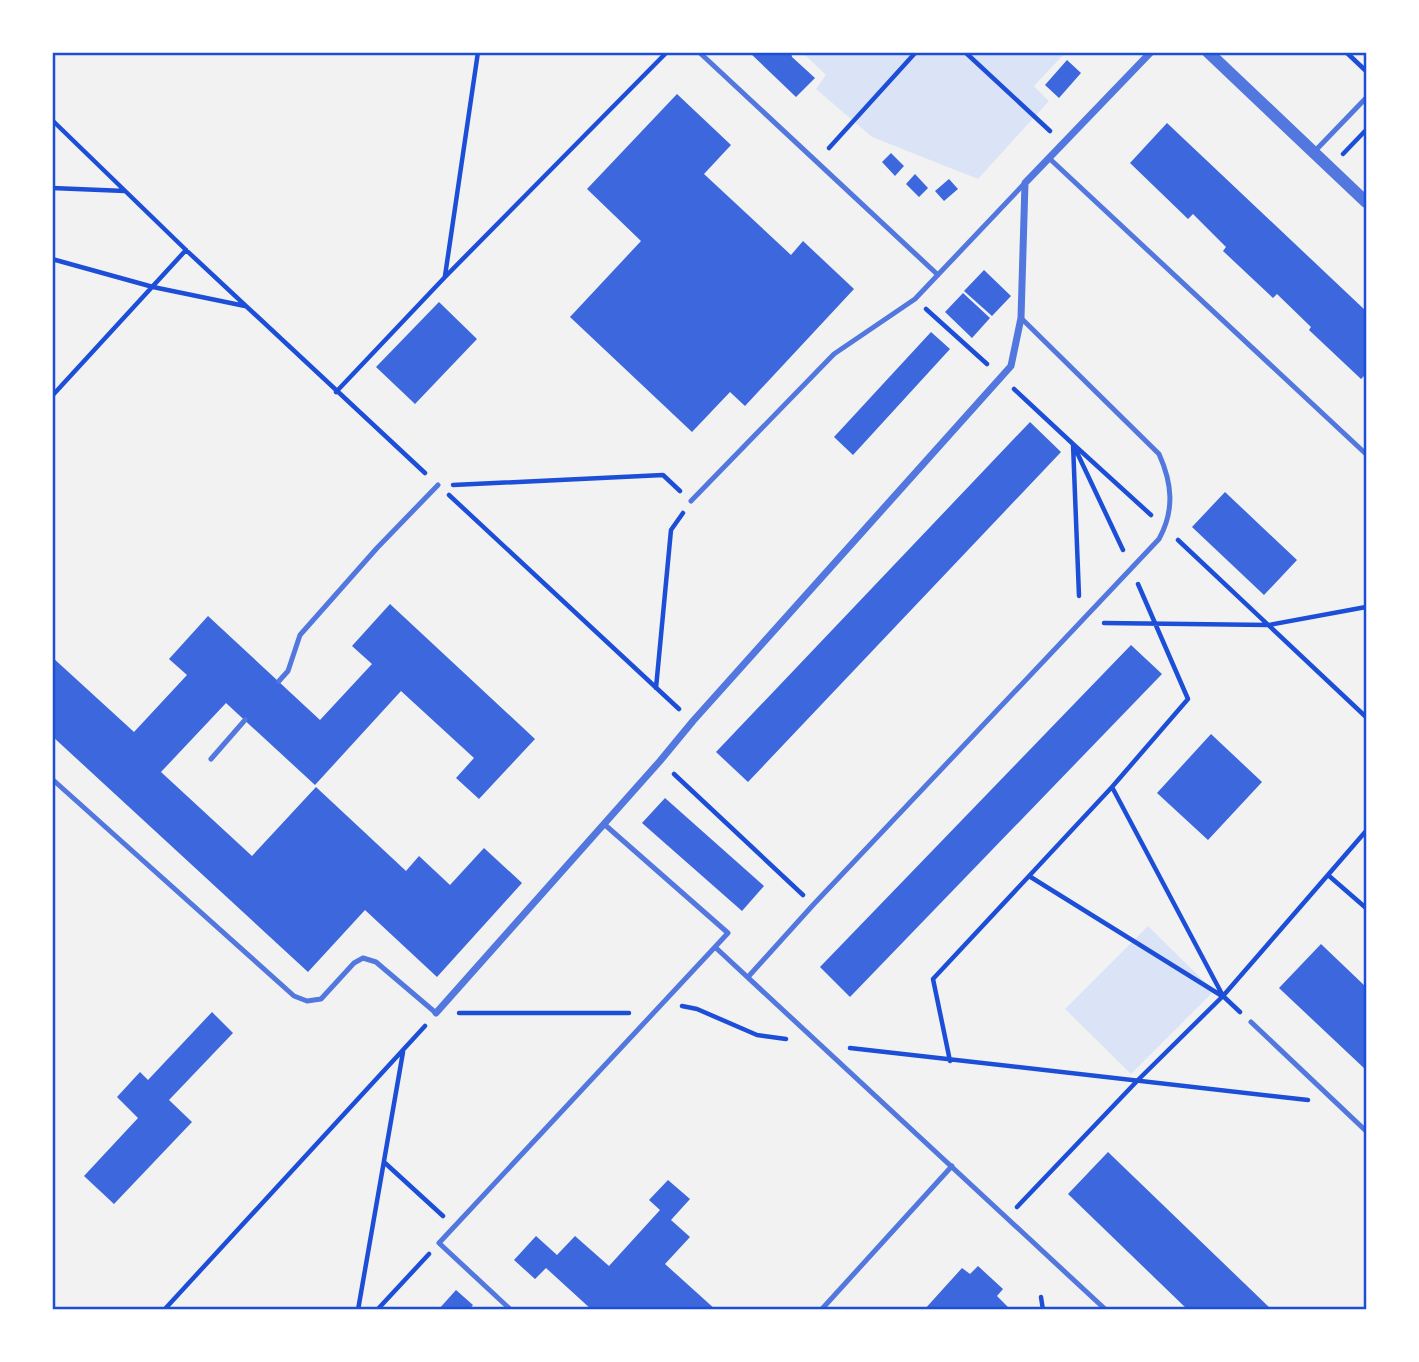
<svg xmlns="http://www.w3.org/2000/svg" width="1419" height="1362" font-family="Lato,sans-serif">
<rect width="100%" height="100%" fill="#f2f2f2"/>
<path fill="#dbe4f7" d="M 803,53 L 1065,53 L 1034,86 L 1049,101 L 978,179 L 872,137 L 816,89 L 826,75 Z
M 1148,926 L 1214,991 L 1131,1074 L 1065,1009 Z"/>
<path fill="#3d67dc" d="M 749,52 L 791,52 L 792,57 L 815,78 L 796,97 Z
M 1067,60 L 1081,73 L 1059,98 L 1045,85 Z
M 677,94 L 731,145 L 704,174 L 791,255 L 803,241 L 854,289 L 745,406 L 730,392 L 692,432 L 570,317 L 641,241 L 587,189 Z
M 1167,123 L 1366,311 L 1366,378 L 1364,376 L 1361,379 L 1309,330 L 1311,327 L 1277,294 L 1273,298 L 1223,251 L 1226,247 L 1193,214 L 1188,219 L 1130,163 Z
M 891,153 L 904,166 L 895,176 L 882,162 Z
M 915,174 L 928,188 L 919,197 L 906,184 Z
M 949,179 L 958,189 L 944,201 L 935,191 Z
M 984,270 L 1011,296 L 992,316 L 964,291 Z
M 963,293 L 990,318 L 972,338 L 945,312 Z
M 439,302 L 477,339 L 415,404 L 376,367 Z
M 931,332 L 950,349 L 853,455 L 834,437 Z
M 1030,422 L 1061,452 L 748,782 L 716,752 Z
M 1225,492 L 1297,560 L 1264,595 L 1192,527 Z
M 390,604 L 535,739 L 479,799 L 456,778 L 474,758 L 401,691 L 315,785 L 226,703 L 161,772 L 252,856 L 316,787 L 406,871 L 419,856 L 450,885 L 484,848 L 522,883 L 437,977 L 365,910 L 308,972 L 52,736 L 52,657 L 134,732 L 187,675 L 169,659 L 208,616 L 320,720 L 372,664 L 352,646 Z
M 1131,645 L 1162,674 L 850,997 L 820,967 Z
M 1211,734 L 1262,782 L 1208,840 L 1157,793 Z
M 665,798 L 764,886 L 742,911 L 642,823 Z
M 1321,944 L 1366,987 L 1366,1070 L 1279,988 Z
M 212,1012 L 233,1033 L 169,1100 L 192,1122 L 114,1204 L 84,1176 L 138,1118 L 117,1097 L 140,1072 L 148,1080 Z
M 1108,1152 L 1272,1310 L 1188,1310 L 1068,1194 Z
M 668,1180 L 690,1199 L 671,1220 L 690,1237 L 665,1264 L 716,1310 L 592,1310 L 546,1268 L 535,1279 L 514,1260 L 536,1236 L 557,1255 L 575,1236 L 609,1266 L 660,1210 L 649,1200 Z
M 978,1266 L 1003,1289 L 997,1296 L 1011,1310 L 924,1310 L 962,1268 L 970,1274 Z
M 456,1290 L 473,1305 L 469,1310 L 438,1310 Z"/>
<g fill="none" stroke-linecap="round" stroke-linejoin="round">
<path stroke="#1d4ed8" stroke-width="4.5" d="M 965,52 L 1050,131
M 1346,52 L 1366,71
M 52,120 L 186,250 L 425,473
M 829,148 L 916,52
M 1343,154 L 1366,130
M 52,188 L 125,191
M 52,259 L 153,287 L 245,306
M 445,276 L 478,52
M 926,309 L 987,364
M 1014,389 L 1073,444 L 1123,550
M 336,392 L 445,277 L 667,52
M 52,396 L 186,250
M 453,485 L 663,475 L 680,491
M 449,495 L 679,709
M 1178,540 L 1366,717
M 1138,584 L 1188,699 L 1112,787 L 1223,996 L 1240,1012
M 1079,596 L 1073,444 L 1151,515
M 1104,623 L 1269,625 L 1366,607
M 656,688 L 671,530 L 683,513
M 674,774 L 803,895
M 1328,875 L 1366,908
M 1029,876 L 1222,996
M 682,1006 L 697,1009 L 757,1035 L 786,1039
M 459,1013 L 629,1013
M 850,1048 L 1308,1100
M 950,1061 L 933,979 L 1112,787
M 384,1162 L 443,1216
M 1017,1207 L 1138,1080 L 1223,996 L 1366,831
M 1041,1297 L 1043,1310
M 164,1310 L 425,1026
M 358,1310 L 403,1052
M 377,1310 L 429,1254"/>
<path stroke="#5277de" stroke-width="5" d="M 699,52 L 938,275
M 1314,152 L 1366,98
M 1050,159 L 1366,454
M 691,501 L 834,354 L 915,299 L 1025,183
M 279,681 L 288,671 L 300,635 L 377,548 L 438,485
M 211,759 L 245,720
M 52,779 L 294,996 L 307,1001 L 321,999 L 354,963 L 363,958 L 376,962 L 436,1013
M 604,824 L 728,933 L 715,947
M 748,977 L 813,905 L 1159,539 C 1175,510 1172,483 1159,454 L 1021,318
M 1251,1022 L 1366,1131
M 511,1310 L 439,1243 L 715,947 L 1106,1310
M 821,1310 L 952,1166"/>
<path stroke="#5277de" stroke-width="7" d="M 436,1013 L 660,761 L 693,721 L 1011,366 L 1021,318 L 1025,183 L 1151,52"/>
<path stroke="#5277de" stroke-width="12" d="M 1208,52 L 1366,202"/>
</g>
<rect width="1419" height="1362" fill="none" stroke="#ffffff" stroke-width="108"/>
<rect x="54" y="54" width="1311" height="1254" fill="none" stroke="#1d4ed8" stroke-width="2.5"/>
</svg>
